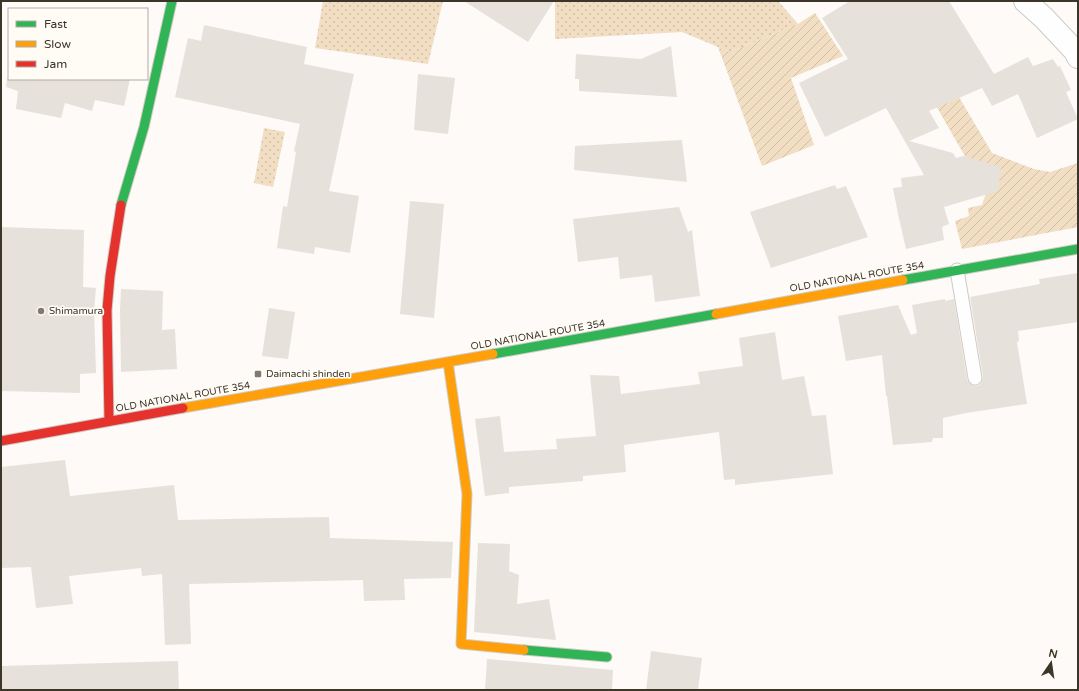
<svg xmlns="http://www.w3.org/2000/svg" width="1079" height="691" font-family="'Varela Round',sans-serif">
<defs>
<pattern id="grass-dots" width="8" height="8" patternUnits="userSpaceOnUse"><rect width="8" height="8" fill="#f1dec3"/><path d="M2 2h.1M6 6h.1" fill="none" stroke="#d0bfa8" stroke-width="1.8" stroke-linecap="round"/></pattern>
<pattern id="garden-furrows" width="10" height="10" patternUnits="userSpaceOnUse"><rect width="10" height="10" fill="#f1dec3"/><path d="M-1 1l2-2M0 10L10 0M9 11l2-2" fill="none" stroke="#d0bfa8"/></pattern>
</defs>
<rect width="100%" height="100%" fill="#fdfaf7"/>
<path fill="url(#grass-dots)" d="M 323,1 L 443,1 L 428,64 L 315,48 Z
M 555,1 L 731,1 L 733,2 L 738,1 L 778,1 L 798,24 L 730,52 L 682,32 L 555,39 Z
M 264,128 L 285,132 L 273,187 L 254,183 Z"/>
<path fill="url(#garden-furrows)" d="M 815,13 L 843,56 L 791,78 L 814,145 L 762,166 L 718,47 L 730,52 L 798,24 Z
M 956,92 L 992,153 L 1034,169 L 1050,172 L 1078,163 L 1078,227 L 962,249 L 955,221 L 969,216 L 968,208 L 982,205 L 986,193 L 935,104 Z"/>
<path fill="#e7e1db" d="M 464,1 L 554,1 L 528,42 Z
M 850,1 L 949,1 L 994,74 L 1028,57 L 1033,66 L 1053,59 L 1058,67 L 1060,66 L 1071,90 L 1066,92 L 1078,119 L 1037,138 L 1018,94 L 992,106 L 982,88 L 929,111 L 939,128 L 909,141 L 953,153 L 956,158 L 963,156 L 1001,167 L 998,191 L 944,207 L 949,224 L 942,227 L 944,240 L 906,249 L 898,214 L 893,188 L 902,187 L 901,178 L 924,175 L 886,108 L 825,137 L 799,83 L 848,59 L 822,18 Z
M 204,25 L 307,47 L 304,64 L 354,74 L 329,191 L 359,196 L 350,253 L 315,247 L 314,254 L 277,248 L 283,206 L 287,207 L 296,152 L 294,151 L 300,124 L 175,97 L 188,38 L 201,41 Z
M 671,46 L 677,97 L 579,91 L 579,79 L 575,79 L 576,54 L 641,59 Z
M 418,74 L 455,78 L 448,134 L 414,130 Z
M 7,79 L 130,79 L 124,106 L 95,100 L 92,111 L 65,103 L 61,118 L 16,109 L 18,91 L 6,87 Z
M 682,140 L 687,182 L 574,170 L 575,146 Z
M 835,185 L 837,189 L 846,186 L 868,237 L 771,268 L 750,212 Z
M 410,201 L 444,204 L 434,318 L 400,314 Z
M 679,207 L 688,232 L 692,230 L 697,273 L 700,296 L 655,302 L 652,275 L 620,279 L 618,257 L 578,262 L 573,219 Z
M 1,227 L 84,230 L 83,287 L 96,288 L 94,310 L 96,373 L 80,374 L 80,393 L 1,391 Z
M 1078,273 L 1078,322 L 1018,331 L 1019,341 L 1017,342 L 1027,404 L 966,413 L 943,418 L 943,438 L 933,438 L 932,442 L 893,445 L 887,396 L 886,396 L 882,355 L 846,361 L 838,316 L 898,305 L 911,335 L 917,333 L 912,305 L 945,299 L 945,301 L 954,299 L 967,379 L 969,383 L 972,385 L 977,386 L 980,384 L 982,381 L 983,377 L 970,297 L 1040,284 L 1039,279 Z
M 121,289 L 163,291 L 162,330 L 175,329 L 177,369 L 121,372 L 120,310 Z
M 269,308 L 295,312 L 288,359 L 262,356 Z
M 775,332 L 782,380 L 804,376 L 812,416 L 826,415 L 833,474 L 735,485 L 735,479 L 724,480 L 719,432 L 624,445 L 626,472 L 583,476 L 583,481 L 509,487 L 509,493 L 485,496 L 475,419 L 500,416 L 504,452 L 557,449 L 556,439 L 596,436 L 590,375 L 619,376 L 621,394 L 700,384 L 698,372 L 743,366 L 739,338 Z
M 65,460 L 70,496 L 174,485 L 178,520 L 329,517 L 330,538 L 453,542 L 451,578 L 404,579 L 405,600 L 364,601 L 363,580 L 189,584 L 191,644 L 165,645 L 162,574 L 142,576 L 141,568 L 69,576 L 73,604 L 36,608 L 31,567 L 1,568 L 1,467 Z
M 478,543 L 510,544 L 509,571 L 519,575 L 517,604 L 549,599 L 556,640 L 474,632 Z
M 651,651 L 702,658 L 698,690 L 646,690 Z
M 487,659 L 613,670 L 612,690 L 485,690 Z
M 178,661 L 179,690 L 1,690 L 1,666 Z"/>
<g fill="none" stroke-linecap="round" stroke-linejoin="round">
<g stroke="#cecac3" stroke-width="15">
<path id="lane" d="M 957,270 L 975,378"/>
</g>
<g stroke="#cecac3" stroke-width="24">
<path id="street" d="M 1025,1 L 1044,18 L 1075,51 L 1078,57"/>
</g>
<g stroke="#cecac3" stroke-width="11">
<path id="fast" d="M 121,205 L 144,127 L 172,1
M 903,280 L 1078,249
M 493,354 L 716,314
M 524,650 L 607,657"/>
</g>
<g stroke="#cecac3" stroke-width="11">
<path id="slow" d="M 716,314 L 903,280
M 448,362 L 467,494 L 461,644 L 524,650
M 183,408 L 493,354"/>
</g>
<g stroke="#cecac3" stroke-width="11">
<path id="jam" d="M 109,421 L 107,310 L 110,276 L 121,205
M 1,441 L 183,408"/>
</g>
<use href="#lane" stroke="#fffefe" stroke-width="13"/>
<use href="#street" stroke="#fffefe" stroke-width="22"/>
<use href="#fast" stroke="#30b455" stroke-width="9"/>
<use href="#slow" stroke="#ff9f0a" stroke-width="9"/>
<use href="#jam" stroke="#e5322d" stroke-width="9"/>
</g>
<g fill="#807a72" stroke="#fffbf5" stroke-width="1.5">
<circle cx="41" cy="311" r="4"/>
<rect x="254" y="370" width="8" height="8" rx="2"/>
</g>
<g text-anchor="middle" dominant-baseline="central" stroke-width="3.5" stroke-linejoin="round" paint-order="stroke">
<g font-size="10" fill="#3c352a" stroke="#fffbf5">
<text transform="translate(857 277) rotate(-10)">OLD NATIONAL ROUTE 354</text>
<text transform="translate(538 335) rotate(-10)">OLD NATIONAL ROUTE 354</text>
<text transform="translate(183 397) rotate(-10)">OLD NATIONAL ROUTE 354</text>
</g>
<g font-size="10" fill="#3c352a" stroke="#fffbf5" text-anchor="start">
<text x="49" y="311">Shimamura</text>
<text x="266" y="374">Daimachi shinden</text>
</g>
</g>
<rect width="1079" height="691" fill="none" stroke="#3c352a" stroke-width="4"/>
<rect x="8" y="8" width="140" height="72" fill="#fffbf5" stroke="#b1aca4"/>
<rect x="16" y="21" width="20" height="6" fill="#30b455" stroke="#b1aca4"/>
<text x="44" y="28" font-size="12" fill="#3c352a">Fast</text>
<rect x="16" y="41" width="20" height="6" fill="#ff9f0a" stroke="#b1aca4"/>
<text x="44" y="48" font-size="12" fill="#3c352a">Slow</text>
<rect x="16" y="61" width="20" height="6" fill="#e5322d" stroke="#b1aca4"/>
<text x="44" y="68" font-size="12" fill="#3c352a">Jam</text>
<g transform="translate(1051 663) rotate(13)" stroke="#fffbf5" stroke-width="3" paint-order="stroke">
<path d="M0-3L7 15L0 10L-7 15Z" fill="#3c352a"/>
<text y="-6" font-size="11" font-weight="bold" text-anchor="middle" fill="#3c352a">N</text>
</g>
</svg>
